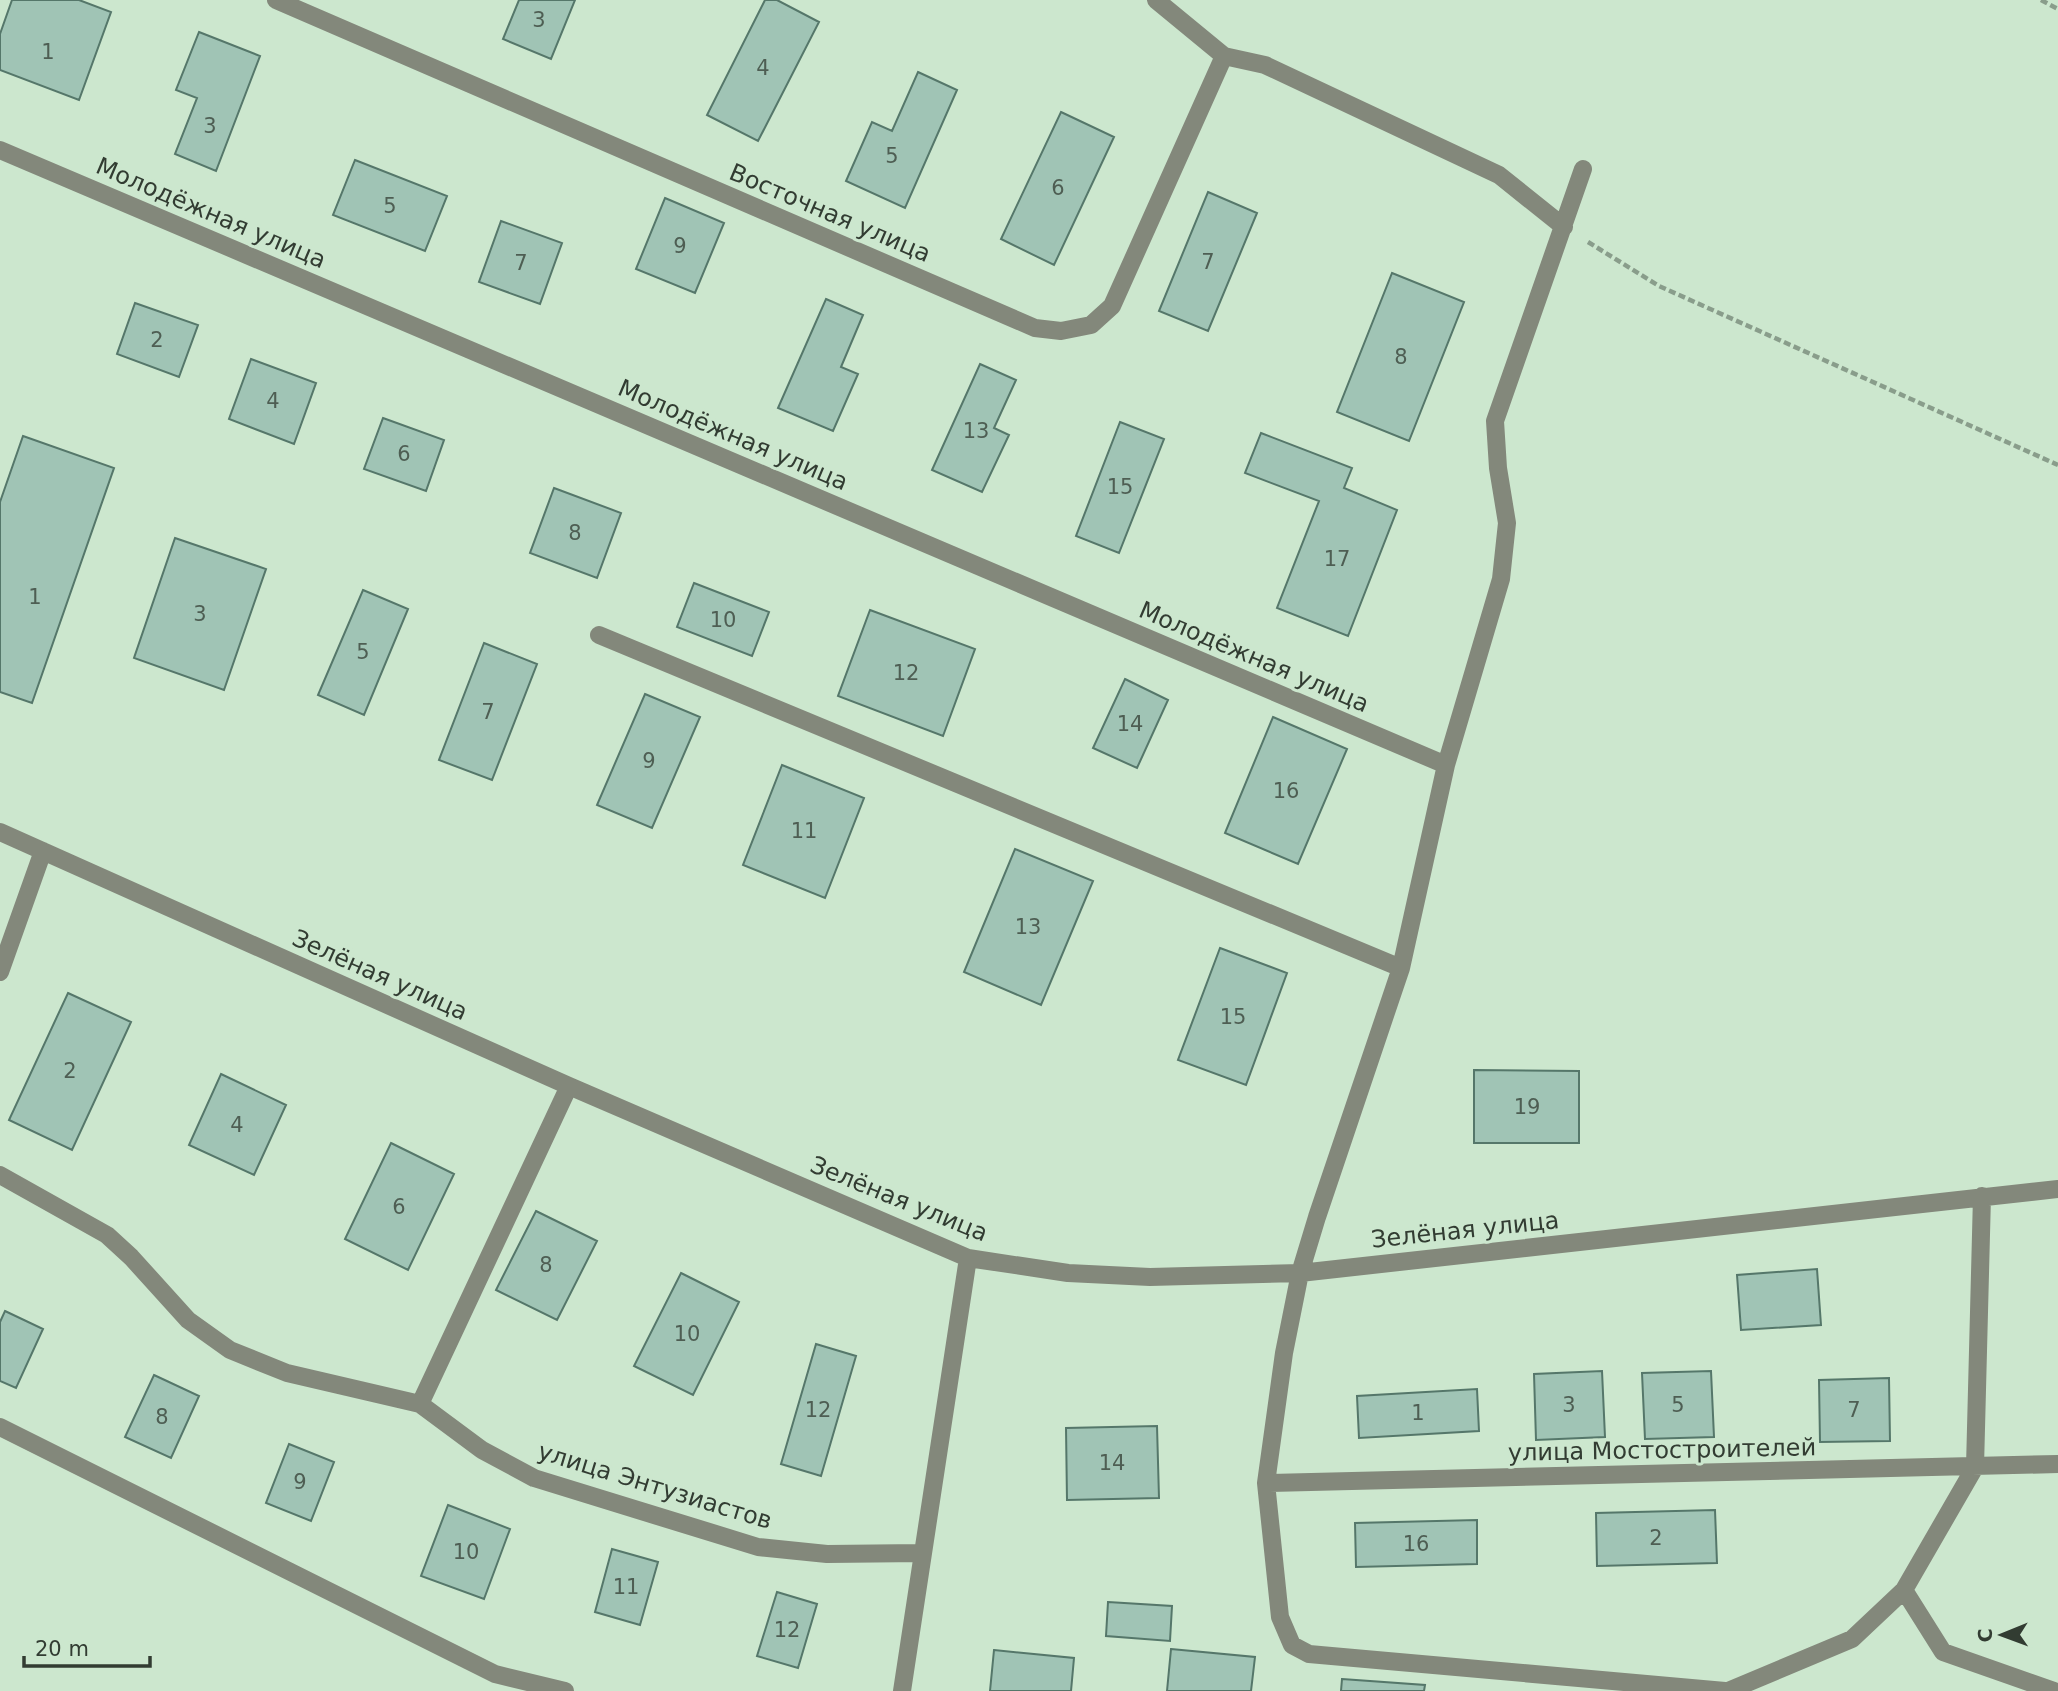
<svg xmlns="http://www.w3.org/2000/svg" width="2058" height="1691" font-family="'DejaVu Sans',sans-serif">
<rect width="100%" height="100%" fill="#cce7ce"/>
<path fill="#a0c4b5" stroke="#55776a" stroke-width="2" d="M 12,0 L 79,0 L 111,12 L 79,100 L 0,70 L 0,34 Z
M 519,0 L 575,0 L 551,59 L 503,39 Z
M 765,0 L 777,0 L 819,22 L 758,141 L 707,115 Z
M 199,32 L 260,56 L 216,171 L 175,154 L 197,98 L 176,90 Z
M 918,72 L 957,90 L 905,208 L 846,181 L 872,122 L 892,131 Z
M 1061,112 L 1114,137 L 1054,265 L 1001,239 Z
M 355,160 L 447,196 L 425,251 L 333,215 Z
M 1208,192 L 1257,213 L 1208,331 L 1159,311 Z
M 665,198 L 724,223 L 695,293 L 636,269 Z
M 501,221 L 562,243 L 540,304 L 479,282 Z
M 1392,273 L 1464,302 L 1409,441 L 1337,412 Z
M 826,299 L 863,315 L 841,367 L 858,374 L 833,431 L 778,408 Z
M 135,303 L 198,325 L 179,377 L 117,354 Z
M 251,359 L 316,383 L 294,444 L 229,419 Z
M 980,364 L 1016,380 L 994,428 L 1009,435 L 982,492 L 932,470 Z
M 383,418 L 444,440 L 426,491 L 364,469 Z
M 1120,422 L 1164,439 L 1119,553 L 1076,536 Z
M 1261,433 L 1352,468 L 1344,488 L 1397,510 L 1348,636 L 1277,608 L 1319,501 L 1245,473 Z
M 23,436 L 114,468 L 32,703 L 0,692 L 0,502 Z
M 554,488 L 621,513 L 597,578 L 530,553 Z
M 175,538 L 266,569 L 224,690 L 134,658 Z
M 694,583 L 769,612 L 752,656 L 677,627 Z
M 363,590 L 408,609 L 364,715 L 318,695 Z
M 870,610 L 975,649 L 943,736 L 838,696 Z
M 484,643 L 537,664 L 492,780 L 439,760 Z
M 1125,679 L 1168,700 L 1137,768 L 1093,748 Z
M 645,694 L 700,717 L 652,828 L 597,805 Z
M 1273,717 L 1347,749 L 1298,864 L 1225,833 Z
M 782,765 L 864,798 L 825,898 L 743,865 Z
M 1015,849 L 1093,881 L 1041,1005 L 964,972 Z
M 1220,948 L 1287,973 L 1246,1085 L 1178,1060 Z
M 68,993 L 131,1022 L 72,1150 L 9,1120 Z
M 1474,1070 L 1579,1071 L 1579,1143 L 1474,1143 Z
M 221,1074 L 286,1105 L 254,1175 L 189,1145 Z
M 391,1143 L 454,1174 L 408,1270 L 345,1239 Z
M 536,1211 L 597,1241 L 557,1320 L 496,1290 Z
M 1817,1269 L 1821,1325 L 1741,1330 L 1737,1275 Z
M 681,1273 L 739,1302 L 693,1395 L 634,1366 Z
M 5,1311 L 43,1329 L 16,1388 L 0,1381 L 0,1322 Z
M 816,1344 L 856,1356 L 821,1476 L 781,1464 Z
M 1602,1371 L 1605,1437 L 1536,1440 L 1534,1374 Z
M 1711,1371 L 1714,1437 L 1645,1439 L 1642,1373 Z
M 154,1375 L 199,1396 L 171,1458 L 125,1437 Z
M 1889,1378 L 1890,1441 L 1820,1442 L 1819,1380 Z
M 1477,1389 L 1479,1431 L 1359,1438 L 1357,1396 Z
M 1157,1426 L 1159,1498 L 1067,1500 L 1066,1428 Z
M 289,1444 L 334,1462 L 311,1521 L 266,1503 Z
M 448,1505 L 510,1529 L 484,1599 L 421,1576 Z
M 1715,1510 L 1717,1563 L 1597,1566 L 1596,1513 Z
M 1477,1520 L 1477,1564 L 1356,1567 L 1355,1523 Z
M 612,1549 L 658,1562 L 640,1625 L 595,1612 Z
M 777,1592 L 817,1604 L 798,1668 L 757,1656 Z
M 1108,1602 L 1172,1606 L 1170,1641 L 1106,1636 Z
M 1171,1649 L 1255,1657 L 1251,1691 L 1167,1691 Z
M 994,1650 L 1074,1658 L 1071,1691 L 990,1691 Z
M 1342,1679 L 1425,1685 L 1424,1691 L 1341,1691 Z"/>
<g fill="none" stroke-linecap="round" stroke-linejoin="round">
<path stroke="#899d8b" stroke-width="4.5" stroke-dasharray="7 3.5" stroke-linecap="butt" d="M 2041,0 L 2058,9
M 1588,242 L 1659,286 L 2058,465"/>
<path stroke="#83887b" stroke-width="18" d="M 276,0 L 1035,328 L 1061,331 L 1091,325 L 1112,306 L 1224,56
M 1156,0 L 1224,56 L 1265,65 L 1499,175 L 1564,227
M 0,150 L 1446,765
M 1583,169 L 1495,421 L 1498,468 L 1507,523 L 1501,579 L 1446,765 L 1401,968 L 1317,1217 L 1300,1273 L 1284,1353 L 1266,1483 L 1280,1617 L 1292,1645 L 1309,1654 L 1725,1691
M 599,635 L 1401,968
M 0,832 L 569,1086 L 968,1258 L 1068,1273 L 1150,1277 L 1300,1273 L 2058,1189
M 0,972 L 43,851
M 0,1175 L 107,1235 L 131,1257 L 188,1320 L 230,1350 L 287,1373 L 420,1404 L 482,1450 L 534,1478 L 758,1547 L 827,1554 L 922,1553
M 420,1404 L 569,1086
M 0,1427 L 495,1674 L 565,1691
M 1266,1483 L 2058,1464
M 1904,1590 L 1943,1652 L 2054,1691
M 902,1691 L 968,1258
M 1728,1691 L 1852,1639 L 1904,1590 L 1975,1467 L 1982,1196"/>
</g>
<g text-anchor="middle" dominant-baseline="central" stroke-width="6" stroke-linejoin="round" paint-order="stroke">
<g font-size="21" fill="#4e5e53">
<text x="539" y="20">3</text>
<text x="48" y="52">1</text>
<text x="763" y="68">4</text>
<text x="210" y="126">3</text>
<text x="892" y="156">5</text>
<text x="1058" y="188">6</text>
<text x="390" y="206">5</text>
<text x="680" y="246">9</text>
<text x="1208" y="262">7</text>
<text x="521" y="263">7</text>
<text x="157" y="340">2</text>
<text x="1401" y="357">8</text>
<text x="273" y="401">4</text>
<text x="976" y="431">13</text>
<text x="404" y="454">6</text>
<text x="1120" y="487">15</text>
<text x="575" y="533">8</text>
<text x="1337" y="559">17</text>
<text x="35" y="597">1</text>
<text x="200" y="614">3</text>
<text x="723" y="620">10</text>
<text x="363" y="652">5</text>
<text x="906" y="673">12</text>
<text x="488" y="712">7</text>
<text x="1130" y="724">14</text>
<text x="649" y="761">9</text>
<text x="1286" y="791">16</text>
<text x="804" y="831">11</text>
<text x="1028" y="927">13</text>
<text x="1233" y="1017">15</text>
<text x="70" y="1071">2</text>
<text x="1527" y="1107">19</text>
<text x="237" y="1125">4</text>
<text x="399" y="1207">6</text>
<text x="546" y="1265">8</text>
<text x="687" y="1334">10</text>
<text x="1569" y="1405">3</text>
<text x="1678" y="1405">5</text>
<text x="818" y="1410">12</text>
<text x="1854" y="1410">7</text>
<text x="1418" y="1413">1</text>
<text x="162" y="1417">8</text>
<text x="1112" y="1463">14</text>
<text x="300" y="1482">9</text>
<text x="1656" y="1538">2</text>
<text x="1416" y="1544">16</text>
<text x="466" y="1552">10</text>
<text x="626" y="1587">11</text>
<text x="787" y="1630">12</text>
</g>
<g font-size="24" fill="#323c32" stroke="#cce7ce">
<text transform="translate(211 213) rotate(23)">Молодёжная улица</text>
<text transform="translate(830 213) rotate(23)">Восточная улица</text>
<text transform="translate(733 435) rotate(23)">Молодёжная улица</text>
<text transform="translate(1254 657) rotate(23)">Молодёжная улица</text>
<text transform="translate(380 975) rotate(24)">Зелёная улица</text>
<text transform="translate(899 1199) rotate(22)">Зелёная улица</text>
<text transform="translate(1465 1230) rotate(-6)">Зелёная улица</text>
<text transform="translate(1662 1450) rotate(-1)">улица Мостостроителей</text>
<text transform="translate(655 1486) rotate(17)">улица Энтузиастов</text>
</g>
</g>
<g transform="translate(2002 1635) rotate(269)" stroke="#cce7ce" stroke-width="5" paint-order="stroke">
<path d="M0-5L12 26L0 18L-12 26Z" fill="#323c32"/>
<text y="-10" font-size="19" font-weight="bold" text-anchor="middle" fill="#323c32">С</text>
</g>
<path d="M24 1656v10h126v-10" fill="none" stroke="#323c32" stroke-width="3.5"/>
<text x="35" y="1656" font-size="21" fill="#323c32" stroke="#cce7ce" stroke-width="5" paint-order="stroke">20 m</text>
</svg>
